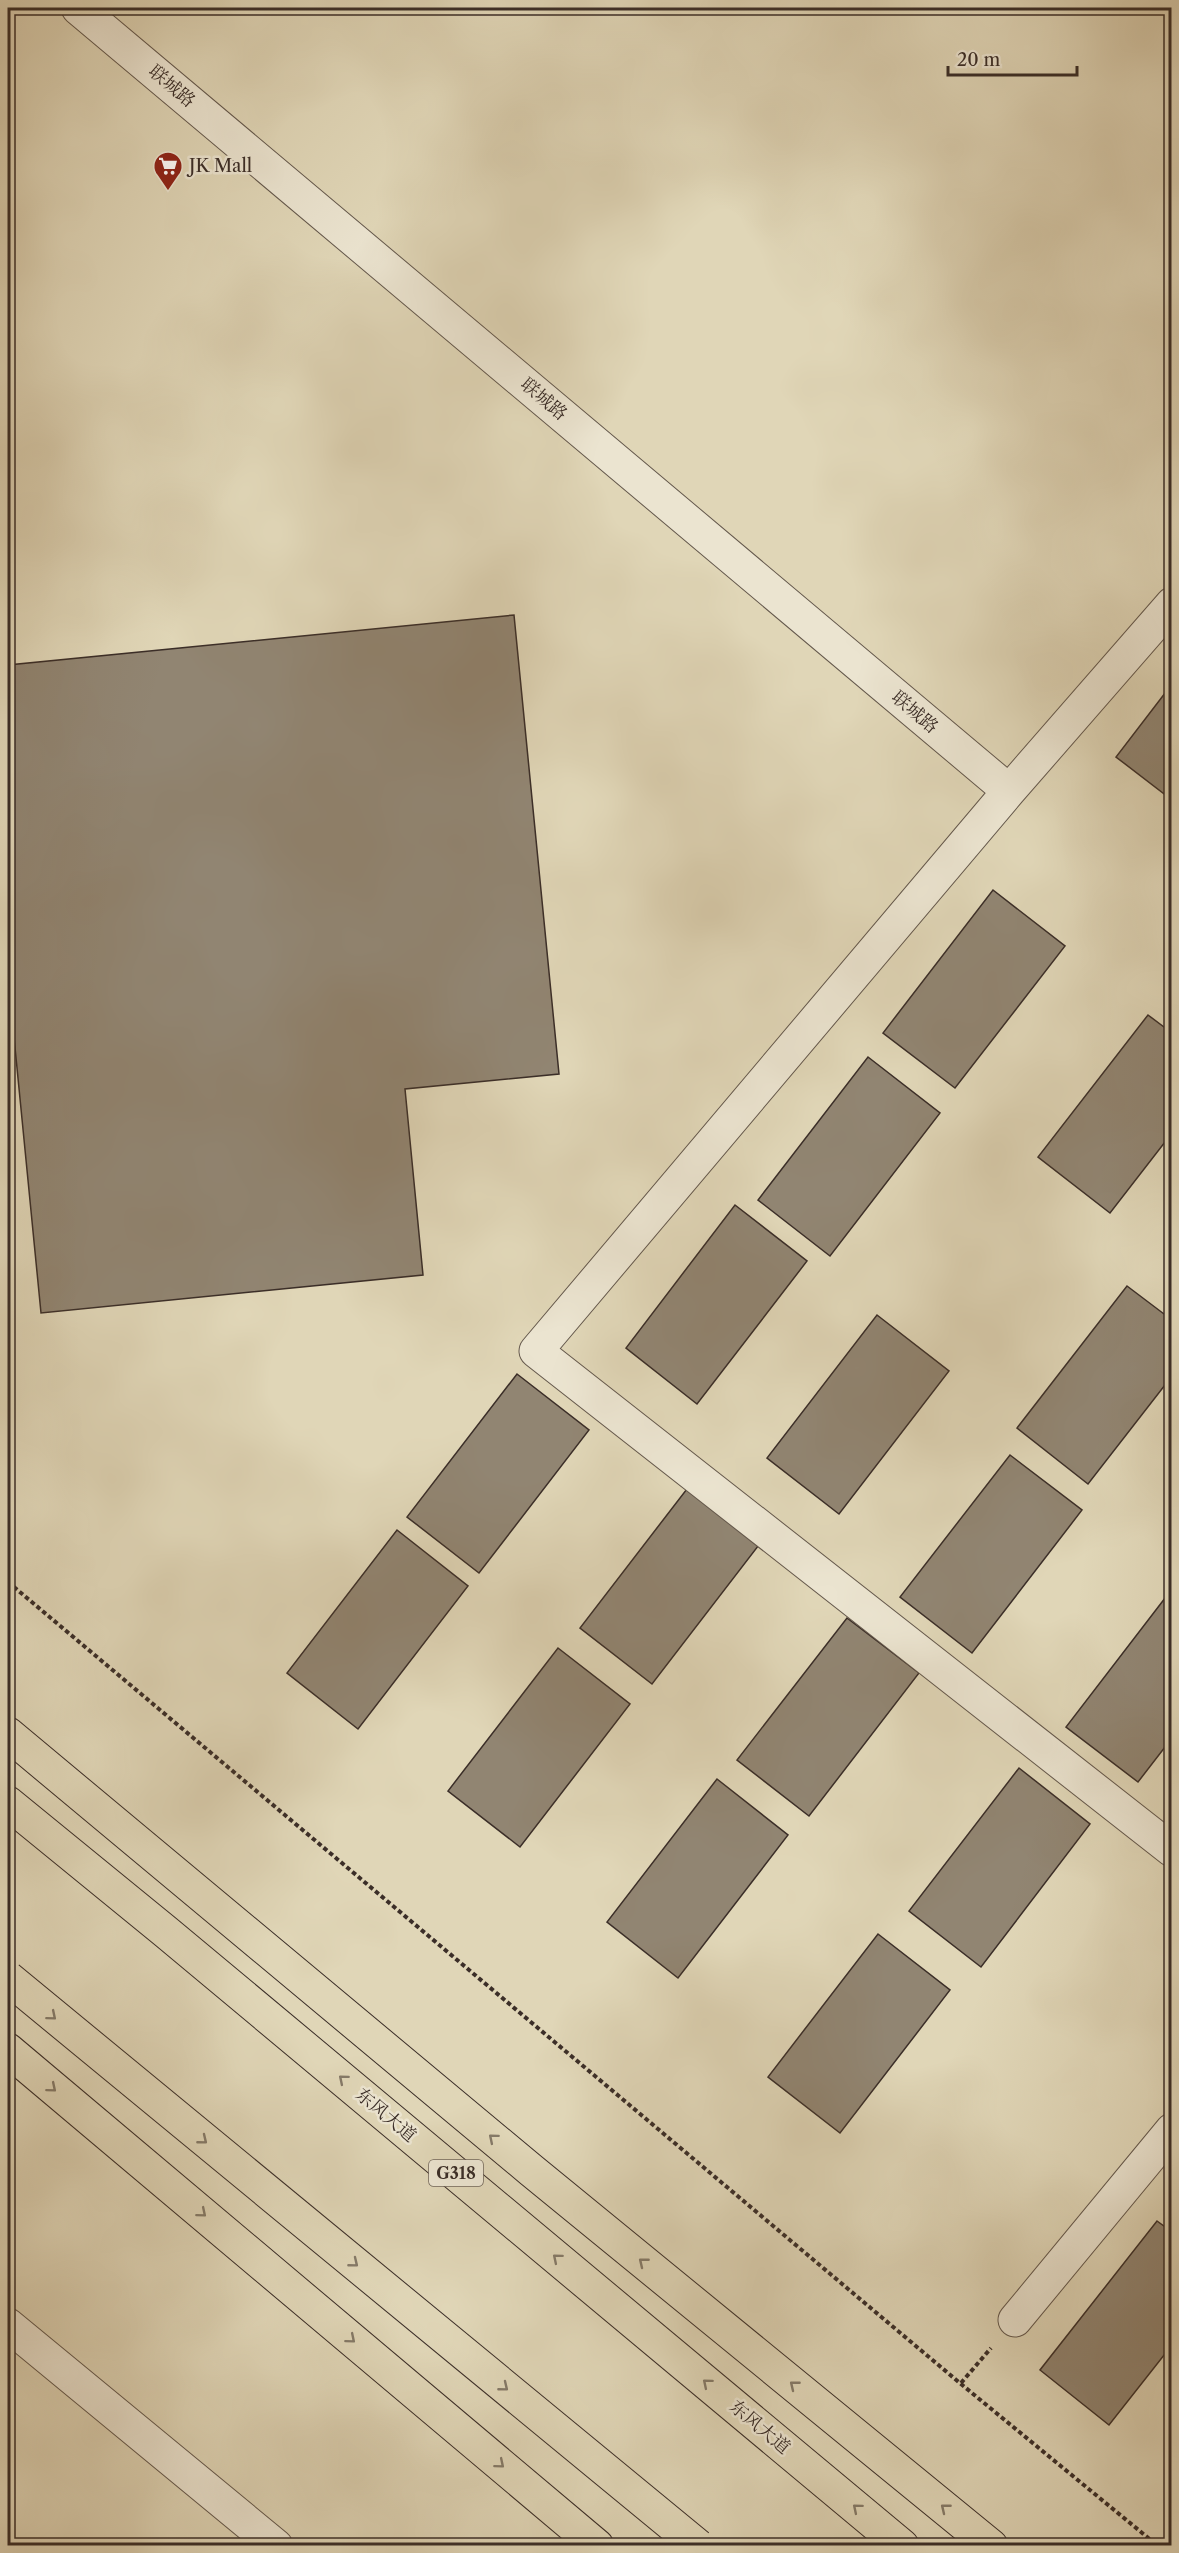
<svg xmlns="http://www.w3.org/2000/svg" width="1179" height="2553" font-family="'Libre Caslon Text','Noto Serif SC',serif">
<rect width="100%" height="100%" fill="#e0d6b7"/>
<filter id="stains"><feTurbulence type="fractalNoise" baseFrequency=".00333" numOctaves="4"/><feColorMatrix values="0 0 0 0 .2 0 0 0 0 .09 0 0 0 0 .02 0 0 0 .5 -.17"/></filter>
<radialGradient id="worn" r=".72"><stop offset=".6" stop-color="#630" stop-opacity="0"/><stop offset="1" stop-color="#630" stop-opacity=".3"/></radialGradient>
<path fill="#918572" stroke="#3b2e28" stroke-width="1.5" d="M 514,615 L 559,1074 L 405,1089 L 423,1275 L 41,1313 L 8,976 L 8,665 Z
M 1172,684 L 1172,800 L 1116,757 Z
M 993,890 L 1065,946 L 955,1088 L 883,1033 Z
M 1148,1015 L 1172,1033 L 1172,1133 L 1110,1213 L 1038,1157 Z
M 868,1057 L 940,1113 L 830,1256 L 758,1200 Z
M 735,1205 L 807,1261 L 697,1404 L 626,1348 Z
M 1127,1286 L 1172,1320 L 1172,1376 L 1088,1484 L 1017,1428 Z
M 877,1315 L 949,1371 L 839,1514 L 767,1458 Z
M 517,1374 L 589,1430 L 479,1573 L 407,1517 Z
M 1010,1455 L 1082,1510 L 972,1653 L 900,1597 Z
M 690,1485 L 762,1541 L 652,1684 L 580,1628 Z
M 397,1530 L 468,1586 L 358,1729 L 287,1673 Z
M 1172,1589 L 1172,1738 L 1138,1782 L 1066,1727 Z
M 847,1618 L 919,1673 L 809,1816 L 737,1760 Z
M 558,1648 L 630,1704 L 520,1847 L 448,1791 Z
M 1019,1768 L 1090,1824 L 981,1967 L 909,1911 Z
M 717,1779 L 788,1835 L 678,1978 L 607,1922 Z
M 878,1934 L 950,1990 L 840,2133 L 768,2077 Z
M 1157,2221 L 1172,2232 L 1172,2345 L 1109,2425 L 1040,2370 Z"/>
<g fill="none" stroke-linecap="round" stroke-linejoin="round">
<g stroke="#64584c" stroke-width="35">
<path id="minor" d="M 78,8 L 1009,791
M 1172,604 L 1009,791 L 536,1351 L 1172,1850
M 1015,2320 L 1172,2130
M 8,2325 L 276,2546"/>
</g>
<g stroke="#3b2e28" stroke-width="35">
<path id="major" d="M 8,1734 L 531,2170 L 991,2546
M 8,2050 L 597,2546"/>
</g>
<g stroke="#3b2e28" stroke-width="35">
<path id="highway" d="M 8,1803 L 166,1932 L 902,2546"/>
</g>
<path stroke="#3b2e28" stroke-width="4" stroke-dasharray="4.5 3" stroke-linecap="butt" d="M 8,1582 L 961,2384 L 1158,2546
M 961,2383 L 991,2348"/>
<use href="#minor" stroke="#ebe4d0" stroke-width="33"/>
<use href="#major" stroke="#e0d6b7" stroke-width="33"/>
<use href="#highway" stroke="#e0d6b7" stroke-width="33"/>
<g stroke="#3b2e28" stroke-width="35" stroke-linecap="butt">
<path id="highway-bridge" d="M 8,1978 L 698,2546"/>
</g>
<use href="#highway-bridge" stroke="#e0d6b7" stroke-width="33"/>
</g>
<defs><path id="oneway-chevron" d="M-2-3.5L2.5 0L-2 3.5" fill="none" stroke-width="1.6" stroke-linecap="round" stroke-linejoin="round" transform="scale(1.5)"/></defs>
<g stroke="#857a68">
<use href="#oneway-chevron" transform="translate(52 2016) rotate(40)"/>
<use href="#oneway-chevron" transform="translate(343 2079) rotate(-140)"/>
<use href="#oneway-chevron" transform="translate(52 2088) rotate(40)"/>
<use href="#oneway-chevron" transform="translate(493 2138) rotate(-140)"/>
<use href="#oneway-chevron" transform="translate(203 2140) rotate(39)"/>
<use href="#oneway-chevron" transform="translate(202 2213) rotate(40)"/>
<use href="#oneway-chevron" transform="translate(557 2258) rotate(-140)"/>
<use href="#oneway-chevron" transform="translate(643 2262) rotate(-141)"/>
<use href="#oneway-chevron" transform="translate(354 2263) rotate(39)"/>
<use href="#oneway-chevron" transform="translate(351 2339) rotate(40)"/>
<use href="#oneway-chevron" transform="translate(707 2383) rotate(-140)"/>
<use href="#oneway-chevron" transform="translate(794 2385) rotate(-141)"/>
<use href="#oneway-chevron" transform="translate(504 2387) rotate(39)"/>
<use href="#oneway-chevron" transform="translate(500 2464) rotate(40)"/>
<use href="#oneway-chevron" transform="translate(857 2508) rotate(-140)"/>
<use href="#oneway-chevron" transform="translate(945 2508) rotate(-141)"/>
</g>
<defs>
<g id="supermarket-pin" transform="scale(1.5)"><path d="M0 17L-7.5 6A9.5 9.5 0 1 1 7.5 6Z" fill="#8f2418" stroke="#ebe4d0"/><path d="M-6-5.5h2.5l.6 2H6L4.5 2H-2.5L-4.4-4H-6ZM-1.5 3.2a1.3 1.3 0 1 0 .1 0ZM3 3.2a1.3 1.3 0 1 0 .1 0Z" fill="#fff"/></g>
</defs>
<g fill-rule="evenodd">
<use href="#supermarket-pin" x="168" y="166"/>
</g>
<g text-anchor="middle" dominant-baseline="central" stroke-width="5" stroke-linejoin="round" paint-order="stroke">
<rect fill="#ebe4d0" stroke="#70655a" stroke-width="1.5" x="429" y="2160" width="54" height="26" rx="4.5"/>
<g font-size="16" font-weight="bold" fill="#3b2e28">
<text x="456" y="2173">G318</text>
</g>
<g font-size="18" fill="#3b2e28" stroke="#ebe4d0">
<text transform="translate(172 86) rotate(40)">联城路</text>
<text transform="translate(544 399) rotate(40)">联城路</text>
<text transform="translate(915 712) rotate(40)">联城路</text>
<text transform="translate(386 2115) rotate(40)">东风大道</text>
<text transform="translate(760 2427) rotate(40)">东风大道</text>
</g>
<g font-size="18" fill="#3b2e28" stroke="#ebe4d0" text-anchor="start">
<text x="189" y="166">JK Mall</text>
</g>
</g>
<rect width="1179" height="2553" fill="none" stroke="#e0d6b7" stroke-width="30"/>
<rect x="9" y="9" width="1161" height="2535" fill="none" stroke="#3b2e28" stroke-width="3"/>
<rect x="15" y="15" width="1149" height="2523" fill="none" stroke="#3b2e28" stroke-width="1.5"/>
<path d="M948 66v9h129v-9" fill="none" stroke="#3b2e28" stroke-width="3"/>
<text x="957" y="66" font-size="18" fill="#3b2e28" stroke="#ebe4d0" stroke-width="4.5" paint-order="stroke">20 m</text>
<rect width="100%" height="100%" filter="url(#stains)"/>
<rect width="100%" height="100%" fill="url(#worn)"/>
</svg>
